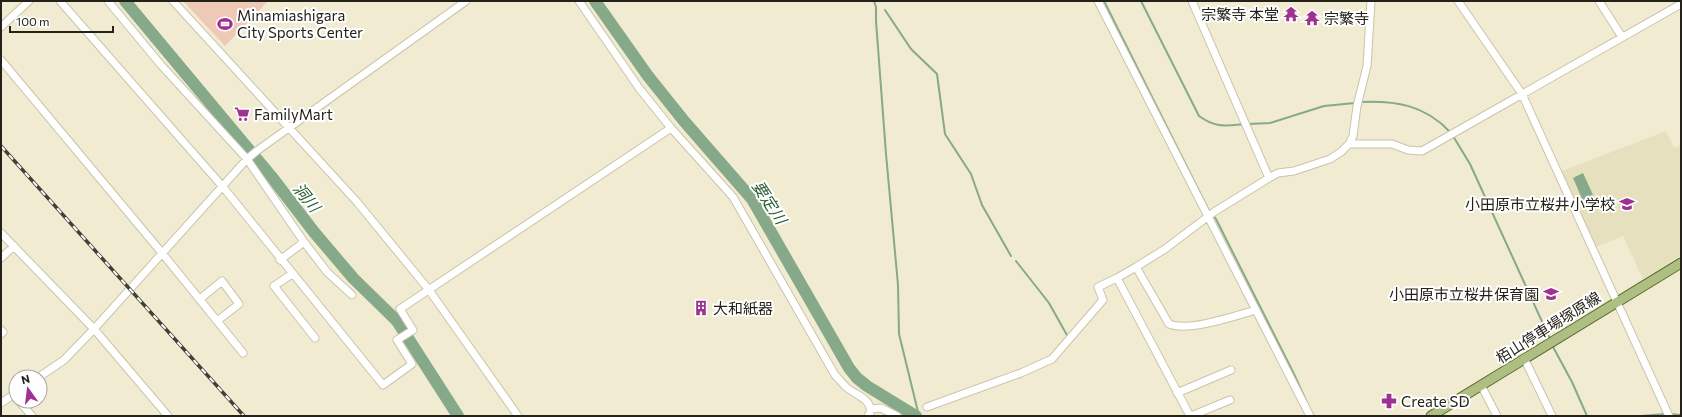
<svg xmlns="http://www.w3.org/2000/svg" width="1682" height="417" font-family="Commissioner,'Noto Sans JP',sans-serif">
<rect width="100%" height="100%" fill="#f1ecd1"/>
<path fill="#e7e0bf" d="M 1666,131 L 1674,148 L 1681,145 L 1681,255 L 1643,279 L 1623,236 L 1594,248 L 1559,172 Z"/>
<path fill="#eec9b6" d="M 183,1 L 268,1 L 225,46 Z"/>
<path fill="#86a98a" d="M 1583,173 L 1594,197 L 1583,201 L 1573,178 Z"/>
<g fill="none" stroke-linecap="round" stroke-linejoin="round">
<path stroke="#86a98a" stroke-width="2" d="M 874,1 L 876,7 L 876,21 L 886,154 L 898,285 L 899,334 L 919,416
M 1104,1 L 1208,209 L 1216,219 L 1294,374 L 1307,403
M 1141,1 L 1199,116 C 1216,128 1224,126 1244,124
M 885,10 L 911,49 L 937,74 L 945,134 L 971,174 L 982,205 L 1011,256
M 1359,102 C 1395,100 1425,105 1450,132
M 1248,124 L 1270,123 L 1324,106 L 1355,103
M 1453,136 L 1470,164 L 1550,339
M 1016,261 L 1049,303 L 1068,337
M 1552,345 L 1572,382 L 1587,416
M 1670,414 L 1681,415
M 1641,416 L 1666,414"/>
<path stroke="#86a98a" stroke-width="12" d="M 125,1 L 271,176 L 314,232 L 353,278 L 397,321 L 458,416
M 595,1 L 648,76 L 684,121 L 752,199 L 849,368 L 857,378 L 867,386 L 916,416"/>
<g stroke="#c9c4aa" stroke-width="9">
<path id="minor" d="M 60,1 L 223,187 L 383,385 L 412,364 L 397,340 L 413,330 L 400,309 L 671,128
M 108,1 L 161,65 L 247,159 L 304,242 L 327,272 L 352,295
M 173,1 L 357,202 L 429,290 L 518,416
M 579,1 L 639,88 L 671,128 L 733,197 L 835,375 C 839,379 842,383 846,387 C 855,395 873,399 870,413 L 868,416
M 1098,1 L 1310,416
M 1192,1 L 1269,178
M 1458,1 L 1522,94 L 1669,416
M 1599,1 L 1622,37
M 1,27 L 29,1
M 1,60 L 162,253 L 243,353
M 1349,144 L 1392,144 L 1408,150 L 1422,151 L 1681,4
M 1,233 L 94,329 L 168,416
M 1,258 L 14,246
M 280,260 L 304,242
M 1136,267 L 1117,278 L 1190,416
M 292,274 L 274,286 L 315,338
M 200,299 L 222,281 L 239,304 L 217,321
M 1256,310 C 1235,316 1188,332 1169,324 L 1136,267 L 1165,249 L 1214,212 L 1269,178 L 1278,173 L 1294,171 L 1330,159 L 1341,152 L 1349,144 L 1353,136 L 1357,106 L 1367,66 L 1371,1
M 1,330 L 3,332 L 1,334
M 1524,358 L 1552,416
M 39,377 L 64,360 L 94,329 L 247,159 L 258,150 L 466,1
M 1481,385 L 1497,416
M 1177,393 L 1231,370
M 19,401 L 32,416
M 1,403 L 16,393
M 927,407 L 1021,373 L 1052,359 L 1103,300 L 1098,287 L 1117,278
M 871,409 L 881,408 L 897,416
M 1191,416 L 1230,400"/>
</g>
<g stroke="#5b6b28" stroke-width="11">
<path id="major" d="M 1431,416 L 1681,263"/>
</g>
<use href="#minor" stroke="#fff" stroke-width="7"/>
<use href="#major" stroke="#afbe83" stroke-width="9"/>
<g stroke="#434034" stroke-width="3.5">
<path id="rail" d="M 1,146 L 244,416"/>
</g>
<use href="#rail" stroke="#fff" stroke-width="2" stroke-dasharray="6" stroke-linecap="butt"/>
</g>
<defs>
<g id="temple-bare" transform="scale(1.2)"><path d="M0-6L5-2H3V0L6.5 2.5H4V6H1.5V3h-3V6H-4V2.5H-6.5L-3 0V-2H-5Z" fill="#9e3191" stroke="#fff" stroke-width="2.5" paint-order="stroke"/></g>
<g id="stadium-bare" transform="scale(1.2)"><path d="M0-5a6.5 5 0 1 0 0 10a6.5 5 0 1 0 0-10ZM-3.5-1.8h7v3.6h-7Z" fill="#9e3191" stroke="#fff" stroke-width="2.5" paint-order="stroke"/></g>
<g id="supermarket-bare" transform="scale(1.2)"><path d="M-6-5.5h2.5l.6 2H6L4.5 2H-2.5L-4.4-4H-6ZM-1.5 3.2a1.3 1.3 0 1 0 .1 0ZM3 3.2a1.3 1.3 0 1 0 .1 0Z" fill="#9e3191" stroke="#fff" stroke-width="2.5" paint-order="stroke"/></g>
<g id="school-bare" transform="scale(1.2)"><path d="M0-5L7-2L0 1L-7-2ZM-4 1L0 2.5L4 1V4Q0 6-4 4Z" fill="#9e3191" stroke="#fff" stroke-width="2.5" paint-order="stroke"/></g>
<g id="building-bare" transform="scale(1.2)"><path d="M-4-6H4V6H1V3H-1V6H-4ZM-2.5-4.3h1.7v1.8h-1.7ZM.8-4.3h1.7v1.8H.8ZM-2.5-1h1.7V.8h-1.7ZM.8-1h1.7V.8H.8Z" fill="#9e3191" stroke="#fff" stroke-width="2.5" paint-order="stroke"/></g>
<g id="pharmacy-bare" transform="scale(1.2)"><path d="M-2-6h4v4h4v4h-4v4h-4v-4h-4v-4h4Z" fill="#9e3191" stroke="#fff" stroke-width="2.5" paint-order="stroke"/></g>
</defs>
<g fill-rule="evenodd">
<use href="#temple-bare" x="1291" y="14"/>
<use href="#temple-bare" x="1312" y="18"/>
<use href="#stadium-bare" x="225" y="24"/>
<use href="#supermarket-bare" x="242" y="114"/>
<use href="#school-bare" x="1627" y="204"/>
<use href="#school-bare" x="1551" y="294"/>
<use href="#building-bare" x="701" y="308"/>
<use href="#pharmacy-bare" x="1389" y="401"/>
</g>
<g text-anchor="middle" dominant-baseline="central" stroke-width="4" stroke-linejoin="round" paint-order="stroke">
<g font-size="15" fill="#242218" stroke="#fff" text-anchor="start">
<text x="1279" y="14" text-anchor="end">宗繁寺 本堂</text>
<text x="237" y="15">Minamiashigara<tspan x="237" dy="17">City Sports Center</tspan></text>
<text x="1324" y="18">宗繁寺</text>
<text x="254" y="114">FamilyMart</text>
<text x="1615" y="204" text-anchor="end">小田原市立桜井小学校</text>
<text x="1539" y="294" text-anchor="end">小田原市立桜井保育園</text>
<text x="713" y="308">大和紙器</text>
<text x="1401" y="401">Create SD</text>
</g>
<g font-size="15" fill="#242218" stroke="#fff">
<text transform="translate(1548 327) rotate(-32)">栢山停車場塚原線</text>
</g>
<g font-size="16" font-style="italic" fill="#275c31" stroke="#fff">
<text transform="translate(307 197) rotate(51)">洞川</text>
<text transform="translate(770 202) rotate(57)">要定川</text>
</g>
</g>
<rect width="1682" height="417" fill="none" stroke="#242218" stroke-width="4"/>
<g transform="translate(28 389) rotate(346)"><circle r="19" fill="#ffffff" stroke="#a7a7a3"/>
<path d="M0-3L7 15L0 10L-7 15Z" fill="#9e3191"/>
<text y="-6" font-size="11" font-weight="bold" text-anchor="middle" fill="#242218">N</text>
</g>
<path d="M10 26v6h103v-6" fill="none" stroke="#242218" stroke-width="2"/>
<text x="16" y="26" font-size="12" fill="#242218" stroke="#ffffff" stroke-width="3" paint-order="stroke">100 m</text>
</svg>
